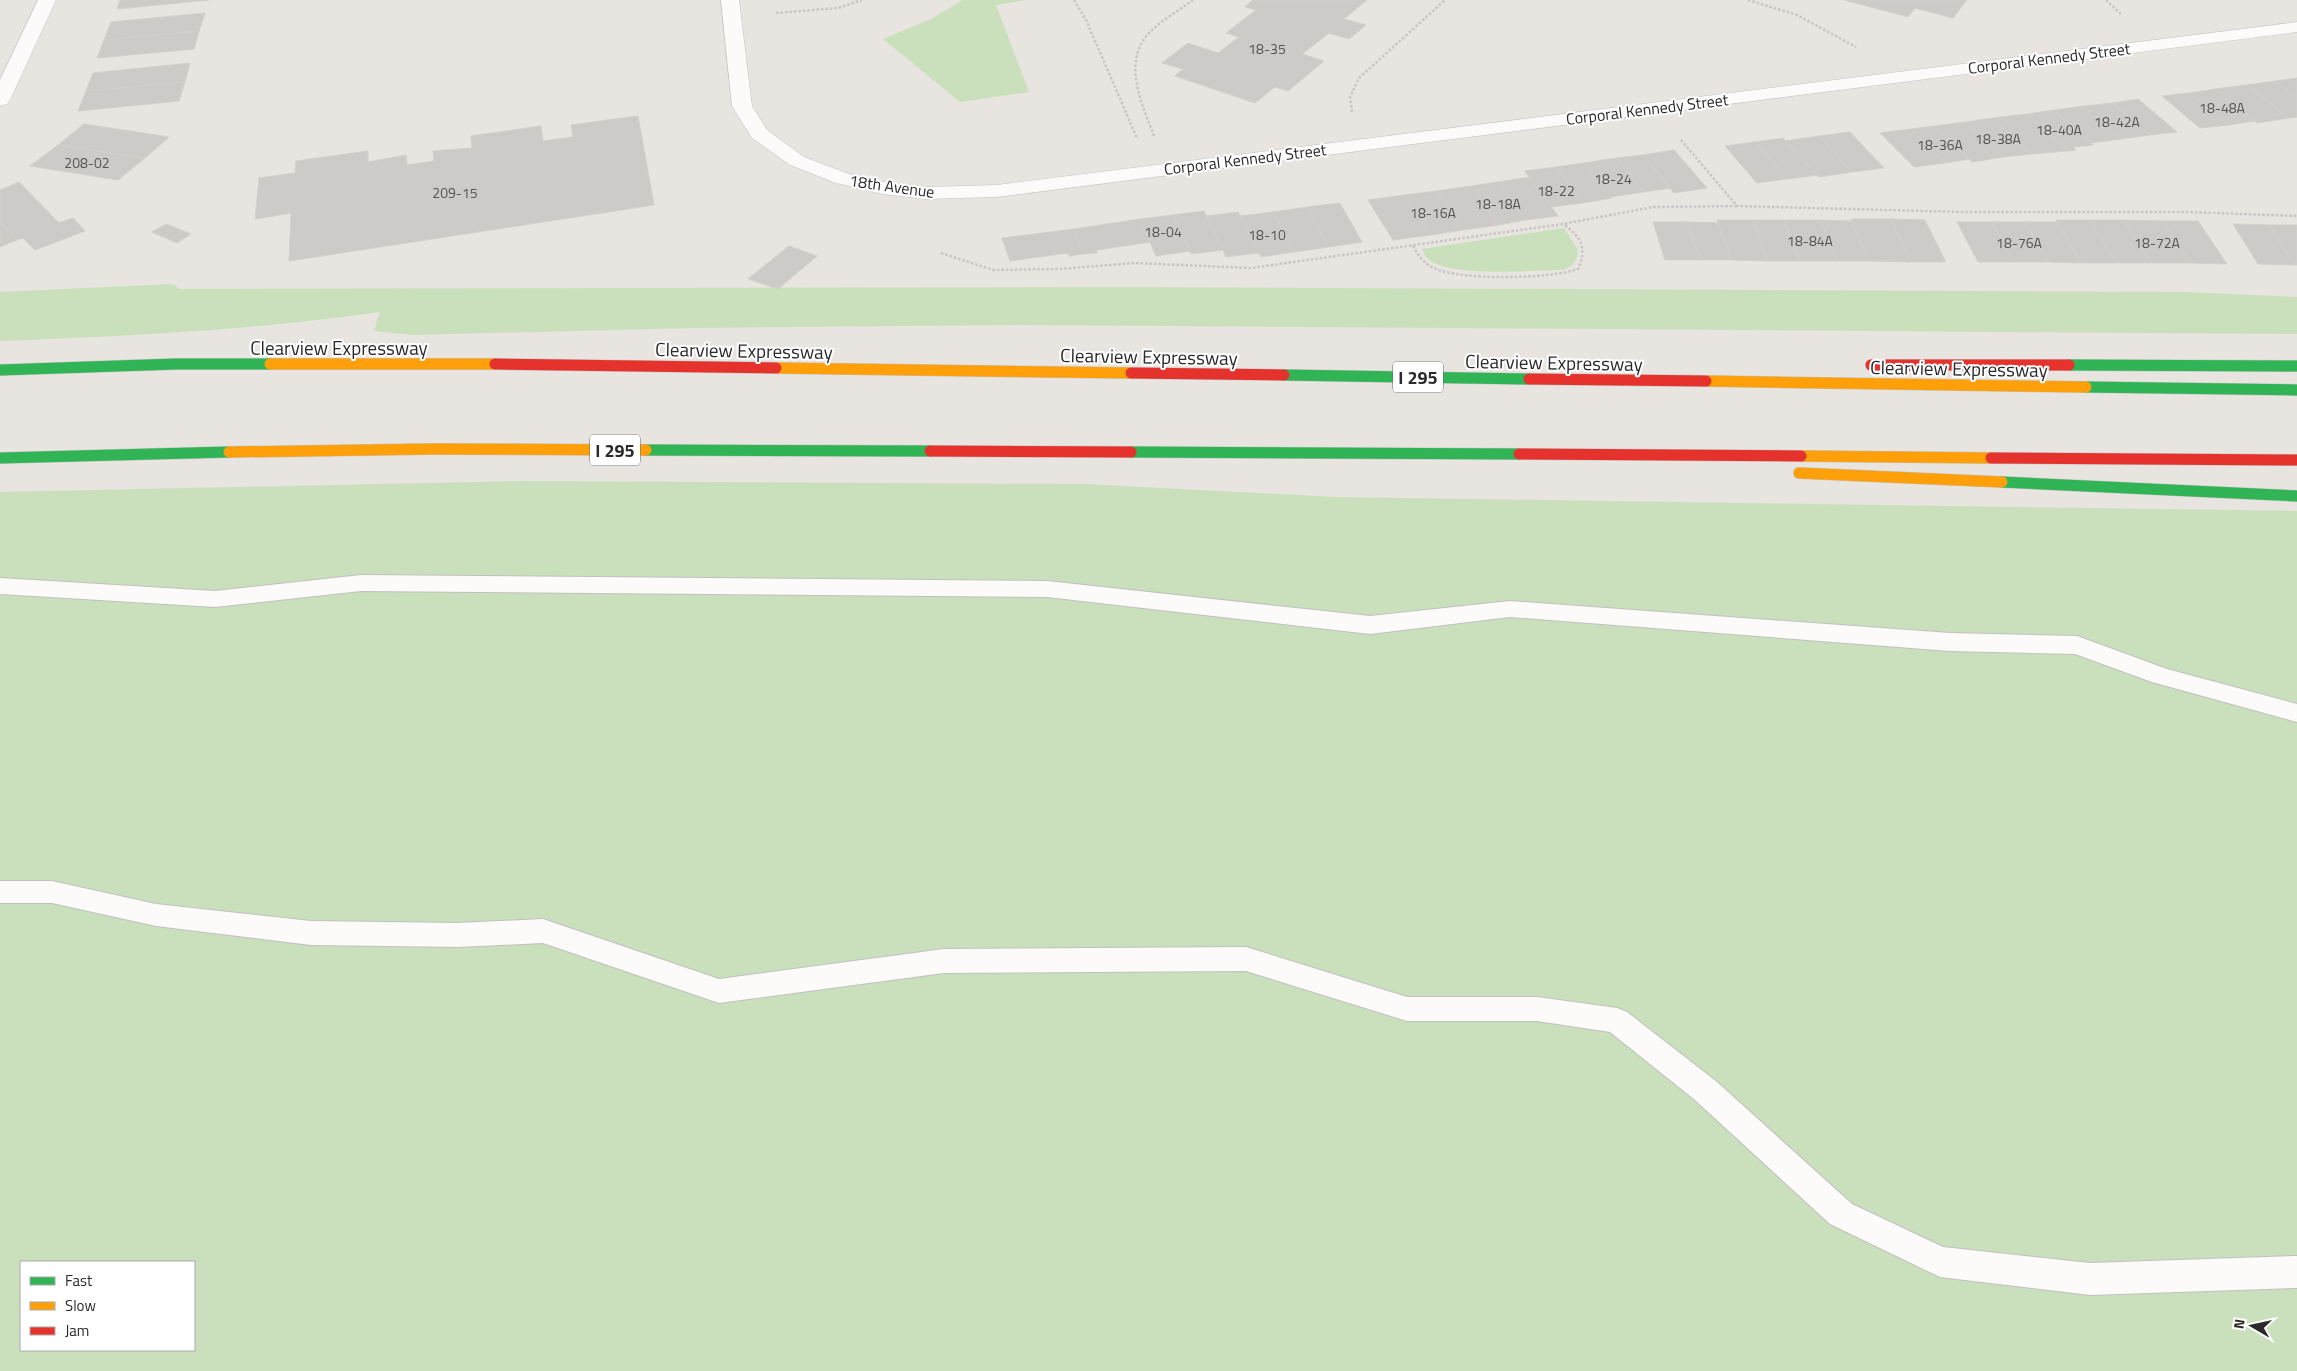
<svg xmlns="http://www.w3.org/2000/svg" width="2297" height="1371" font-family="'Titillium Web',sans-serif">
<rect width="100%" height="100%" fill="#e8e4e0"/>
<path fill="#cae0bc" fill-rule="evenodd" d="M 963,0 L 1027,0 L 996,5 L 1029,92 L 960,102 L 883,39 L 931,19 Z
M 1564,228 L 1578,250 C 1577,262 1574,265 1563,270 C 1533,270 1449,278 1428,259 C 1425,256 1424,252 1422,249 Z
M 172,284 L 180,289 L 1128,287 L 2186,292 L 2297,297 L 2297,334 L 1018,325 L 694,328 L 413,335 L 374,331 L 380,312 C 254,330 128,336 0,341 L 0,292 Z
M 523,481 L 1085,484 L 1336,497 L 2297,511 L 2297,1371 L 0,1371 L 0,492 ZM 21,1262 L 194,1262 L 194,1350 L 21,1350 Z"/>
<path fill="#cdcac7" stroke="#d3d0cc" d="M 120,0 L 209,0 L 117,9 Z
M 1253,0 L 1367,0 L 1344,19 L 1366,25 L 1349,39 L 1329,33 L 1302,54 L 1324,61 L 1288,91 L 1275,87 L 1255,103 L 1175,76 L 1183,69 L 1162,63 L 1188,43 L 1218,53 L 1239,37 L 1226,33 L 1256,10 L 1245,7 Z
M 1844,0 L 1967,0 L 1953,18 L 1915,8 L 1908,17 Z
M 205,13 L 199,31 L 104,40 L 111,22 Z
M 199,31 L 194,49 L 97,58 L 104,40 Z
M 190,63 L 185,82 L 86,91 L 93,73 Z
M 2297,78 L 2297,98 L 2275,81 Z
M 2275,81 L 2297,98 L 2297,117 L 2289,118 L 2247,85 Z
M 185,82 L 179,101 L 78,111 L 86,91 Z
M 2247,85 L 2289,118 L 2257,123 L 2215,89 Z
M 2215,89 L 2255,121 L 2229,125 L 2189,93 Z
M 2189,93 L 2229,125 L 2200,128 L 2162,96 Z
M 2138,99 L 2177,132 L 2150,135 L 2113,103 Z
M 2113,103 L 2150,135 L 2121,139 L 2084,106 Z
M 2084,106 L 2121,139 L 2091,143 L 2054,110 Z
M 2054,110 L 2091,143 L 2093,145 L 2073,147 L 2076,150 L 2068,151 L 2027,114 Z
M 2027,114 L 2068,151 L 2031,154 L 1992,118 Z
M 638,116 L 654,205 L 289,261 L 291,213 L 255,219 L 259,178 L 295,173 L 296,161 L 368,151 L 368,162 L 406,155 L 407,165 L 434,161 L 433,151 L 472,148 L 471,136 L 541,126 L 543,141 L 573,137 L 571,125 Z
M 1992,118 L 2031,154 L 2003,157 L 1966,122 Z
M 1966,122 L 2003,157 L 1972,162 L 1935,126 Z
M 84,124 L 169,137 L 145,158 L 58,145 Z
M 1935,126 L 1970,159 L 1945,163 L 1911,129 Z
M 1911,129 L 1945,163 L 1914,167 L 1880,133 Z
M 1850,132 L 1884,168 L 1852,172 L 1819,136 Z
M 1819,136 L 1852,172 L 1819,177 L 1785,141 Z
M 1784,138 L 1785,141 L 1817,175 L 1787,179 L 1755,142 Z
M 1755,142 L 1787,179 L 1757,183 L 1725,146 Z
M 58,145 L 145,158 L 118,180 L 30,166 Z
M 1674,150 L 1707,188 L 1674,193 L 1643,155 Z
M 1643,155 L 1671,188 L 1644,192 L 1616,158 Z
M 1616,158 L 1644,192 L 1610,197 L 1584,163 Z
M 1584,163 L 1610,197 L 1612,198 L 1582,203 L 1556,167 Z
M 1556,167 L 1582,203 L 1551,207 L 1525,171 Z
M 1530,177 L 1551,207 L 1558,216 L 1525,220 L 1498,182 Z
M 19,182 L 59,223 L 73,218 L 85,231 L 35,250 L 23,238 L 17,240 L 0,222 L 0,190 Z
M 1498,182 L 1525,220 L 1498,225 L 1471,186 Z
M 1471,186 L 1498,225 L 1463,230 L 1437,191 Z
M 1437,191 L 1463,230 L 1430,235 L 1404,195 Z
M 1404,195 L 1430,235 L 1393,240 L 1368,200 Z
M 1340,203 L 1362,242 L 1329,247 L 1307,207 Z
M 1307,207 L 1329,247 L 1294,252 L 1273,212 Z
M 1204,211 L 1223,250 L 1191,254 L 1173,215 Z
M 1238,212 L 1259,253 L 1226,257 L 1207,216 Z
M 1273,212 L 1294,252 L 1261,257 L 1240,216 Z
M 1173,215 L 1190,251 L 1156,256 L 1140,219 Z
M 1140,219 L 1150,242 L 1097,250 L 1097,253 L 1083,254 L 1074,229 Z
M 1851,219 L 1891,219 L 1911,262 L 1869,261 Z
M 1891,219 L 1925,220 L 1946,262 L 1911,262 Z
M 1717,220 L 1753,220 L 1768,261 L 1732,260 Z
M 1753,220 L 1784,220 L 1800,261 L 1768,261 Z
M 1784,220 L 1820,220 L 1838,261 L 1800,261 Z
M 1820,220 L 1851,221 L 1869,261 L 1838,261 Z
M 2056,220 L 2090,220 L 2116,263 L 2081,263 Z
M 2090,220 L 2123,220 L 2151,263 L 2116,263 Z
M 2123,220 L 2162,221 L 2191,263 L 2151,263 Z
M 2162,221 L 2198,221 L 2227,264 L 2191,263 Z
M 0,222 L 17,240 L 0,247 Z
M 1653,222 L 1687,222 L 1700,260 L 1665,260 Z
M 1687,222 L 1718,223 L 1732,260 L 1700,260 Z
M 1957,222 L 1992,222 L 2013,262 L 1978,262 Z
M 1992,222 L 2025,222 L 2048,262 L 2013,262 Z
M 2025,222 L 2057,222 L 2081,263 L 2048,262 Z
M 166,224 L 191,234 L 177,243 L 152,232 Z
M 2233,224 L 2269,225 L 2295,265 L 2258,264 Z
M 2269,225 L 2297,225 L 2297,265 L 2295,265 Z
M 1074,229 L 1083,254 L 1069,256 L 1068,253 L 1010,261 L 1002,238 Z
M 789,246 L 817,256 L 778,289 L 748,279 Z"/>
<g fill="none" stroke-linecap="round" stroke-linejoin="round">
<g stroke="#c1c0c0" stroke-width="2">
<path id="lane" d="M 361,575 L 1047,581 L 1370,616 L 1510,601 L 1950,633 L 2077,636 L 2167,669 L 2297,704 L 2297,722 L 2152,682 L 2075,654 L 1950,651 L 1510,617 L 1370,634 L 1047,597 L 361,591 L 215,607 L 0,594 L 0,578 L 215,591 Z
M 0,881 L 52,881 L 156,904 L 311,921 L 458,923 L 543,919 L 719,979 L 944,949 L 1246,947 L 1407,997 L 1537,997 L 1617,1008 L 1627,1012 L 1717,1082 L 1852,1204 L 1943,1247 L 2090,1263 L 2297,1256 L 2297,1288 L 2090,1295 L 1940,1277 L 1830,1224 L 1695,1100 L 1610,1032 L 1537,1021 L 1407,1021 L 1246,971 L 944,973 L 719,1003 L 543,943 L 458,947 L 311,945 L 156,926 L 52,903 L 0,903 Z"/>
</g>
<g stroke="#c1c0c0" stroke-width="1">
<path id="street" d="M 38,0 L 56,0 L 10,100 L 7,104 L 0,106 L 0,80 Z
M 721,0 L 739,0 L 752,106 L 767,130 L 804,157 L 849,174 L 883,182 L 925,187 L 997,185 L 2297,22 L 2297,32 L 997,197 L 925,199 L 883,194 L 836,183 L 790,165 L 752,138 L 732,106 Z"/>
</g>
<g stroke="#c4c3c1" stroke-width="12">
<path id="fast" d="M 2069,365 L 2297,366
M 0,370 L 176,364 L 270,364
M 1284,375 L 1529,379
M 2086,387 L 2297,390
M 646,450 L 930,451
M 1131,452 L 1519,454
M 0,458 L 229,452
M 2002,482 L 2297,496"/>
</g>
<g stroke="#c4c3c1" stroke-width="12">
<path id="slow" d="M 270,364 L 495,364
M 776,368 L 1131,373
M 1706,381 L 2086,387
M 229,452 L 433,449 L 646,450
M 1801,456 L 1991,458
M 1799,473 L 2002,482"/>
</g>
<g stroke="#c4c3c1" stroke-width="12">
<path id="jam" d="M 495,364 L 776,368
M 1871,365 L 2069,365
M 1131,373 L 1284,375
M 1529,379 L 1706,381
M 930,451 L 1131,452
M 1519,454 L 1801,456
M 1991,458 L 2297,460"/>
</g>
<path stroke="#c6c6c5" stroke-width="2.5" stroke-dasharray="2.5 2" stroke-linecap="butt" d="M 1074,0 L 1086,20 L 1137,138
M 1748,0 L 1797,15 L 1856,47
M 2106,0 L 2122,15
M 776,13 L 838,8 L 862,0
M 1352,112 L 1350,97 L 1359,78 L 1445,0
M 1154,136 C 1142,104 1121,61 1150,32 C 1162,20 1179,10 1193,0
M 1681,140 L 1737,206 L 1962,212 L 2187,212 L 2297,216
M 1413,246 C 1418,255 1424,264 1434,268 C 1461,281 1550,279 1578,269 C 1587,249 1582,237 1564,225
M 941,253 L 993,270 L 1059,269 L 1135,263 L 1251,268 L 1563,224 L 1653,207 L 1737,206"/>
<use href="#lane" fill="#fcfbfa" fill-rule="evenodd"/>
<use href="#street" fill="#fcfbfa" fill-rule="evenodd"/>
<use href="#fast" stroke="#30b455" stroke-width="11"/>
<use href="#slow" stroke="#ff9f0a" stroke-width="11"/>
<use href="#jam" stroke="#e5322d" stroke-width="11"/>
</g>
<g text-anchor="middle" dominant-baseline="central" stroke-width="4" stroke-linejoin="round" paint-order="stroke">
<g font-size="14" fill="#545453">
<text x="1267" y="48">18-35</text>
<text x="2222" y="107">18-48A</text>
<text x="2117" y="121">18-42A</text>
<text x="2059" y="129">18-40A</text>
<text x="1998" y="138">18-38A</text>
<text x="1940" y="144">18-36A</text>
<text x="87" y="162">208-02</text>
<text x="1613" y="178">18-24</text>
<text x="1556" y="190">18-22</text>
<text x="455" y="192">209-15</text>
<text x="1498" y="203">18-18A</text>
<text x="1433" y="212">18-16A</text>
<text x="1163" y="231">18-04</text>
<text x="1267" y="234">18-10</text>
<text x="1810" y="240">18-84A</text>
<text x="2019" y="242">18-76A</text>
<text x="2157" y="242">18-72A</text>
</g>
<g font-size="16" fill="#2a2a2a" stroke="#fff">
<text transform="translate(2049 58) rotate(-7)">Corporal Kennedy Street</text>
<text transform="translate(1647 109) rotate(-7)">Corporal Kennedy Street</text>
<text transform="translate(1245 159) rotate(-7)">Corporal Kennedy Street</text>
<text transform="translate(892 186) rotate(8)">18th Avenue</text>
</g>
<g fill="#fff" stroke="#6a6a6a" stroke-width="1">
<rect x="1393" y="361.5" width="50" height="31" rx="4"/>
<rect x="590" y="434.5" width="50" height="31" rx="4"/>
</g>
<g font-size="18" font-weight="bold" fill="#2a2a2a">
<text x="1418" y="377">I 295</text>
<text x="615" y="450">I 295</text>
</g>
<g font-size="19" fill="#2a2a2a" stroke="#fff">
<text x="339" y="347">Clearview Expressway</text>
<text transform="translate(744 350) rotate(1)">Clearview Expressway</text>
<text transform="translate(1149 356) rotate(1)">Clearview Expressway</text>
<text transform="translate(1554 362) rotate(1)">Clearview Expressway</text>
<text transform="translate(1959 368) rotate(1)">Clearview Expressway</text>
</g>
</g>
<rect x="20" y="1261" width="175" height="90" fill="#ffffff" stroke="#aaaaaa"/>
<rect x="30" y="1277" width="25" height="8" fill="#30b455" stroke="#aaaaaa"/>
<text x="65" y="1286" font-size="15" fill="#2a2a2a">Fast</text>
<rect x="30" y="1302" width="25" height="8" fill="#ff9f0a" stroke="#aaaaaa"/>
<text x="65" y="1311" font-size="15" fill="#2a2a2a">Slow</text>
<rect x="30" y="1327" width="25" height="8" fill="#e5322d" stroke="#aaaaaa"/>
<text x="65" y="1336" font-size="15" fill="#2a2a2a">Jam</text>
<g transform="translate(2252 1326) rotate(279)" stroke="#ffffff" stroke-width="4" paint-order="stroke">
<path d="M0-4L9 19L0 12L-9 19Z" fill="#2a2a2a"/>
<text y="-8" font-size="14" font-weight="bold" text-anchor="middle" fill="#2a2a2a">N</text>
</g>
</svg>
